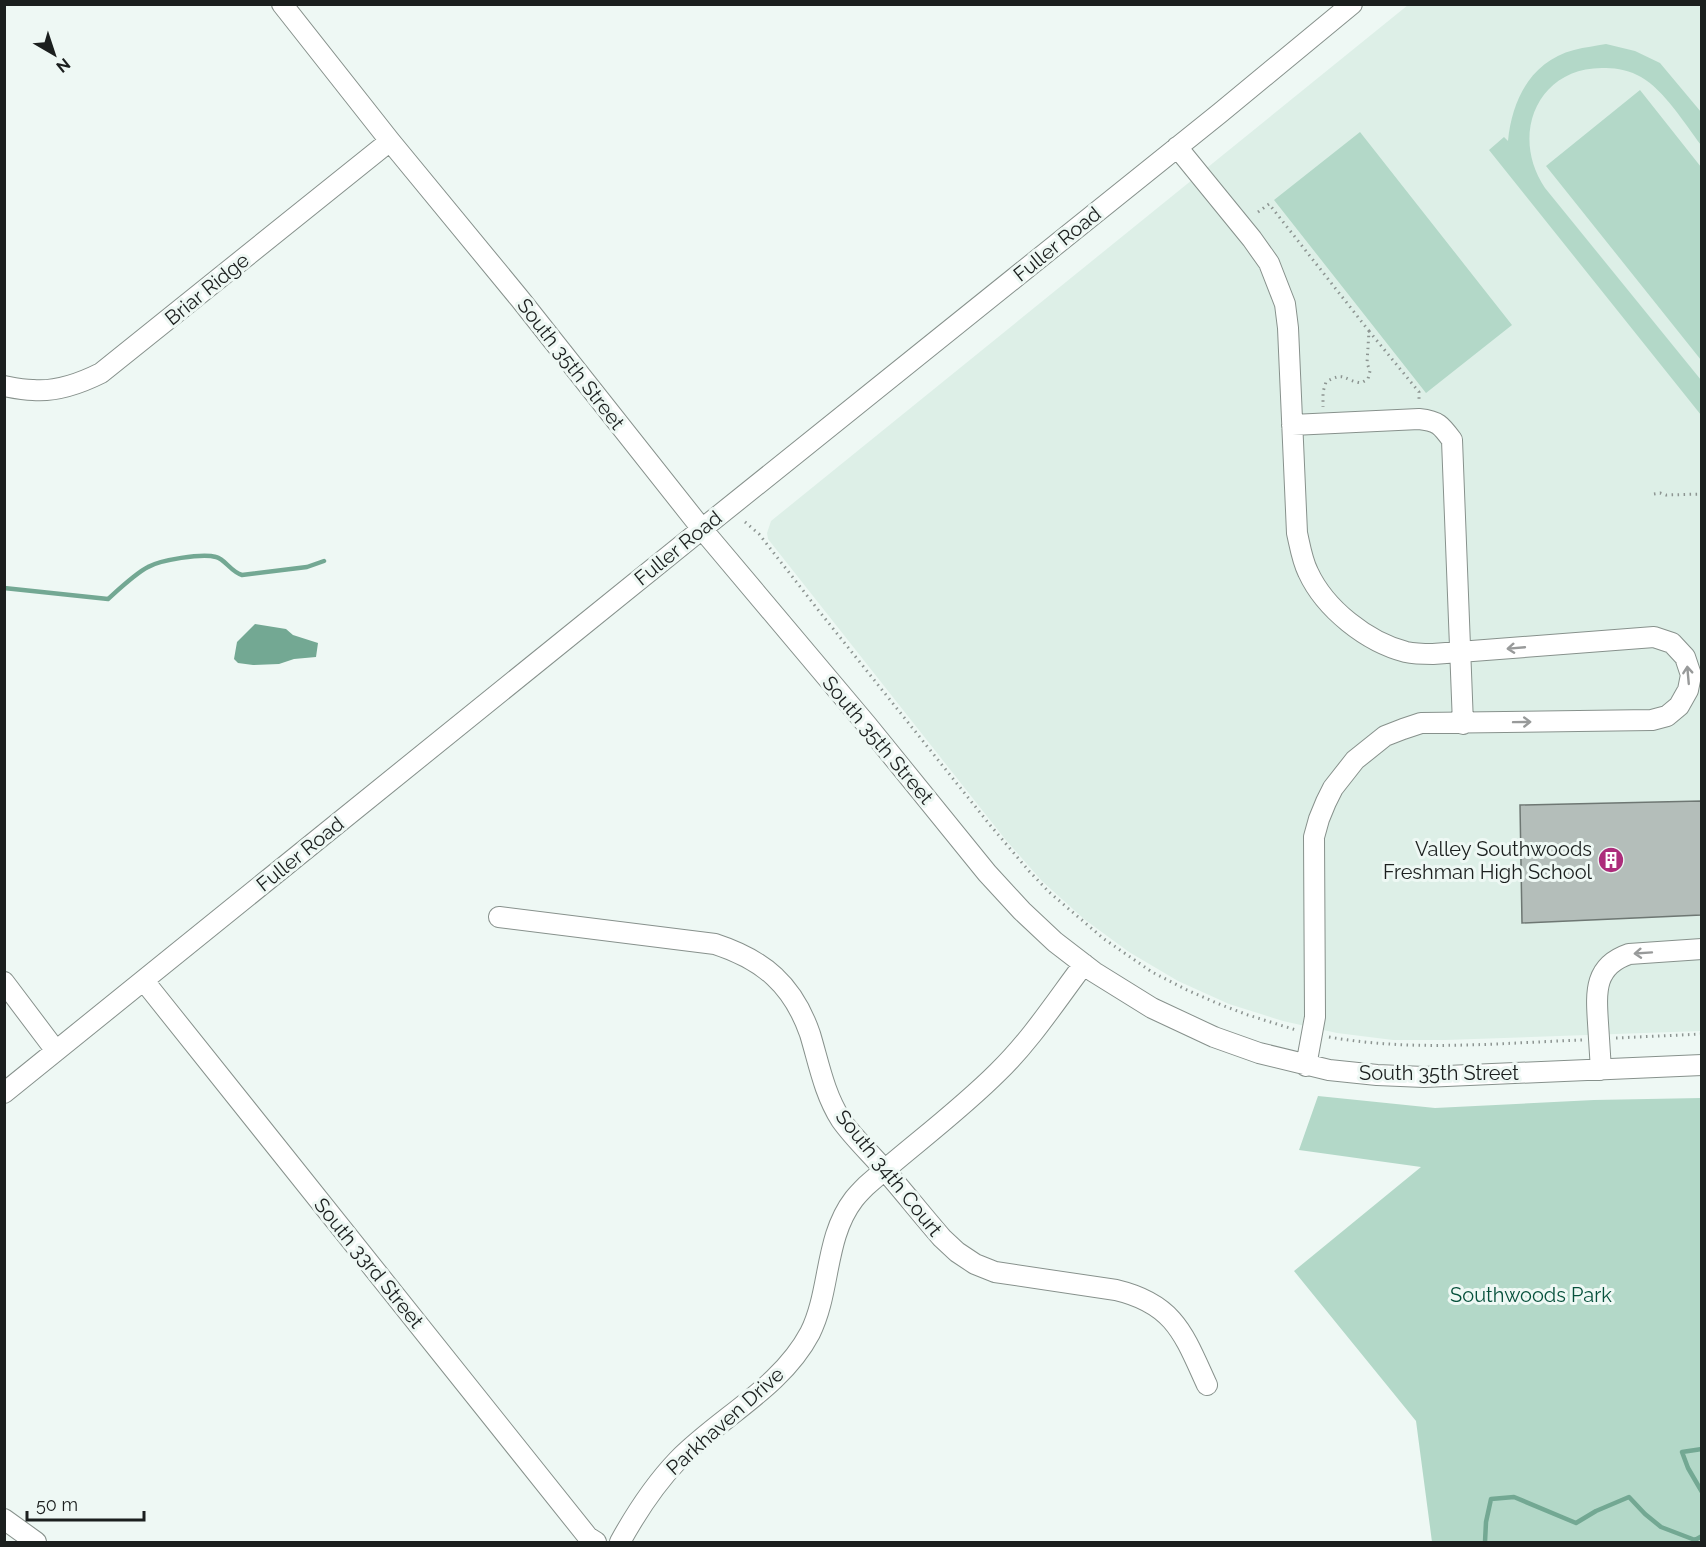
<svg xmlns="http://www.w3.org/2000/svg" width="1706" height="1547" font-family="Raleway,sans-serif">
<rect width="100%" height="100%" fill="#eef8f4"/>
<path fill="#ddefe7" d="M 1408,5 L 1701,5 L 1701,1031 L 1445,1040 L 1393,1040 L 1337,1033 L 1283,1021 L 1229,1004 L 1178,981 L 1129,952 L 1084,919 L 1042,881 L 1005,839 L 768,539 L 767,533 L 771,521 Z"/>
<path fill="#b3d8c8" d="M 1606,44 L 1635,51 L 1660,63 L 1701,112 L 1701,145 C 1685,124 1664,90 1641,77 C 1631,71 1617,68 1606,68 C 1538,65 1509,135 1545,188 L 1701,380 L 1701,415 L 1489,150 L 1504,137 L 1508,141 C 1512,100 1531,61 1574,50 C 1585,47 1596,46 1606,44 Z
M 1640,90 L 1701,167 L 1701,360 L 1546,166 Z
M 1360,132 L 1512,325 L 1426,393 L 1274,200 Z
M 1318,1096 L 1435,1108 L 1594,1100 L 1701,1098 L 1701,1542 L 1432,1542 L 1416,1421 L 1294,1271 L 1421,1167 L 1299,1150 Z"/>
<path fill="#73a893" d="M 255,624 L 286,629 L 293,635 L 318,643 L 316,657 L 294,659 L 279,664 L 253,665 L 238,663 L 234,659 L 237,642 Z"/>
<g fill="none" stroke-linecap="round" stroke-linejoin="round">
<path stroke="#73a893" stroke-width="4.5" d="M 4,588 L 108,599 C 118,590 136,573 148,567 C 160,560 202,553 216,557 C 225,559 231,572 242,575 L 307,567 L 324,561
M 1702,1449 L 1682,1452 L 1688,1468 L 1702,1492
M 1485,1542 L 1486,1522 L 1491,1499 L 1514,1497 L 1576,1523 L 1596,1511 L 1629,1497 L 1645,1514 L 1661,1527 L 1695,1540 L 1702,1536"/>
</g>
<path fill="#b4beba" stroke="#6e7773" stroke-width="1.5" d="M 1701,801 L 1701,915 L 1522,923 L 1520,805 Z"/>
<g fill="none" stroke-linecap="round" stroke-linejoin="round">
<g stroke="#87918c" stroke-width="22">
<path id="minor" d="M 282,4 L 390,141 L 520,299 L 702,529 L 867,725 L 987,873 L 1022,911 L 1055,942 L 1094,972 L 1152,1008 L 1214,1037 L 1259,1053 L 1329,1070 L 1377,1075 L 1424,1077 L 1702,1065
M 1177,147 L 1252,239 L 1269,263 L 1285,304 L 1288,328 L 1297,533 C 1300,546 1302,560 1308,572 C 1325,609 1367,642 1406,652 C 1415,654 1424,654 1433,654 L 1654,637 L 1672,643 L 1685,657 L 1691,675 L 1688,690 L 1679,706 L 1667,716 L 1652,720 L 1421,723 L 1403,729 L 1385,736 L 1355,760 L 1333,788 L 1326,802 L 1319,819 L 1314,837 L 1315,1017 L 1306,1066
M 4,386 C 14,388 23,390 33,390 C 56,392 81,383 101,373 L 390,141
M 1292,425 L 1419,419 C 1438,421 1441,425 1452,440 L 1463,724
M 499,917 L 715,944 C 764,960 793,985 810,1034 C 819,1064 824,1093 841,1120 C 853,1137 869,1152 883,1168 C 903,1191 922,1215 942,1238 L 957,1252 L 975,1264 L 995,1272 L 1116,1290 C 1175,1304 1184,1335 1207,1385
M 144,981 L 588,1537 L 596,1542
M 4,982 L 56,1051
M 1601,1070 C 1600,1054 1599,1039 1598,1023 C 1596,992 1594,966 1629,954 L 1702,949
M 4,1093 L 702,529 L 1220,113 L 1352,4
M 4,1519 L 36,1542
M 620,1542 C 636,1513 655,1484 678,1460 C 720,1417 781,1388 810,1333 C 831,1291 824,1238 854,1199 C 858,1194 862,1190 866,1186 C 910,1147 957,1113 998,1072 C 1031,1040 1056,1001 1084,964"/>
</g>
<path stroke="#8d9592" stroke-width="3" stroke-dasharray="1.5 4.5" stroke-linecap="butt" d="M 1258,212 L 1269,204 L 1369,331 L 1367,363 L 1370,371 L 1368,379 L 1361,383 C 1343,380 1345,371 1326,382 L 1323,392 L 1323,407
M 1369,331 L 1419,392 L 1419,402
M 1654,494 L 1660,493 L 1666,495 L 1702,494
M 745,522 L 759,534 L 819,611 L 990,825 L 1029,871 L 1049,892 L 1104,939 L 1152,972 L 1187,990 L 1219,1004 L 1248,1015 L 1296,1030
M 1329,1037 C 1413,1052 1498,1043 1583,1040
M 1616,1038 L 1702,1034"/>
<use href="#minor" stroke="#fff" stroke-width="20"/>
</g>
<defs><path id="oneway-shaft" d="M-6 0H5M1.5-3L5.5 0L1.5 3" fill="none" stroke-width="1.6" stroke-linecap="round" stroke-linejoin="round" transform="scale(1.5)"/></defs>
<g stroke="#989a9a">
<use href="#oneway-shaft" transform="translate(1516 648) rotate(175)"/>
<use href="#oneway-shaft" transform="translate(1688 675) rotate(-95)"/>
<use href="#oneway-shaft" transform="translate(1522 722) rotate(-1)"/>
<use href="#oneway-shaft" transform="translate(1643 953) rotate(176)"/>
</g>
<defs>
<g id="building-disc" transform="scale(1.35)"><circle r="9.5" fill="#ac2d7b" stroke="#eef8f4"/><path d="M-4-6H4V6H1V3H-1V6H-4ZM-2.5-4.3h1.7v1.8h-1.7ZM.8-4.3h1.7v1.8H.8ZM-2.5-1h1.7V.8h-1.7ZM.8-1h1.7V.8H.8Z" fill="#fff"/></g>
</defs>
<g fill-rule="evenodd">
<use href="#building-disc" x="1611" y="860"/>
</g>
<g text-anchor="middle" dominant-baseline="central" stroke-width="6" stroke-linejoin="round" paint-order="stroke">
<g font-size="20" fill="#1b1f1e" stroke="#eef8f4">
<text transform="translate(1057 244) rotate(-39)">Fuller Road</text>
<text transform="translate(207 289) rotate(-39)">Briar Ridge</text>
<text transform="translate(571 364) rotate(52)">South 35th Street</text>
<text transform="translate(678 548) rotate(-39)">Fuller Road</text>
<text transform="translate(878 740) rotate(50)">South 35th Street</text>
<text transform="translate(300 854) rotate(-39)">Fuller Road</text>
<text x="1439" y="1073">South 35th Street</text>
<text transform="translate(889 1173) rotate(51)">South 34th Court</text>
<text transform="translate(369 1263) rotate(51)">South 33rd Street</text>
<text transform="translate(725 1421) rotate(-42)">Parkhaven Drive</text>
</g>
<g font-size="20" fill="#1b1f1e" stroke="#eef8f4" text-anchor="end">
<text x="1592" y="849">Valley Southwoods<tspan x="1592" dy="23">Freshman High School</tspan></text>
</g>
<g font-size="20" fill="#07513c" stroke="#eef8f4">
<text x="1531" y="1295">Southwoods Park</text>
</g>
</g>
<rect width="1706" height="1547" fill="none" stroke="#1b1f1e" stroke-width="12"/>
<g transform="translate(54 54) rotate(141)" stroke="#eef8f4" stroke-width="4.5" paint-order="stroke">
<path d="M0-4.5L10 22L0 15L-10 22Z" fill="#1b1f1e"/>
<text y="-9" font-size="16" font-weight="bold" text-anchor="middle" fill="#1b1f1e">N</text>
</g>
<path d="M27 1511v9h117v-9" fill="none" stroke="#1b1f1e" stroke-width="3"/>
<text x="36" y="1511" font-size="18" fill="#1b1f1e" stroke="#eef8f4" stroke-width="4.5" paint-order="stroke">50 m</text>
</svg>
